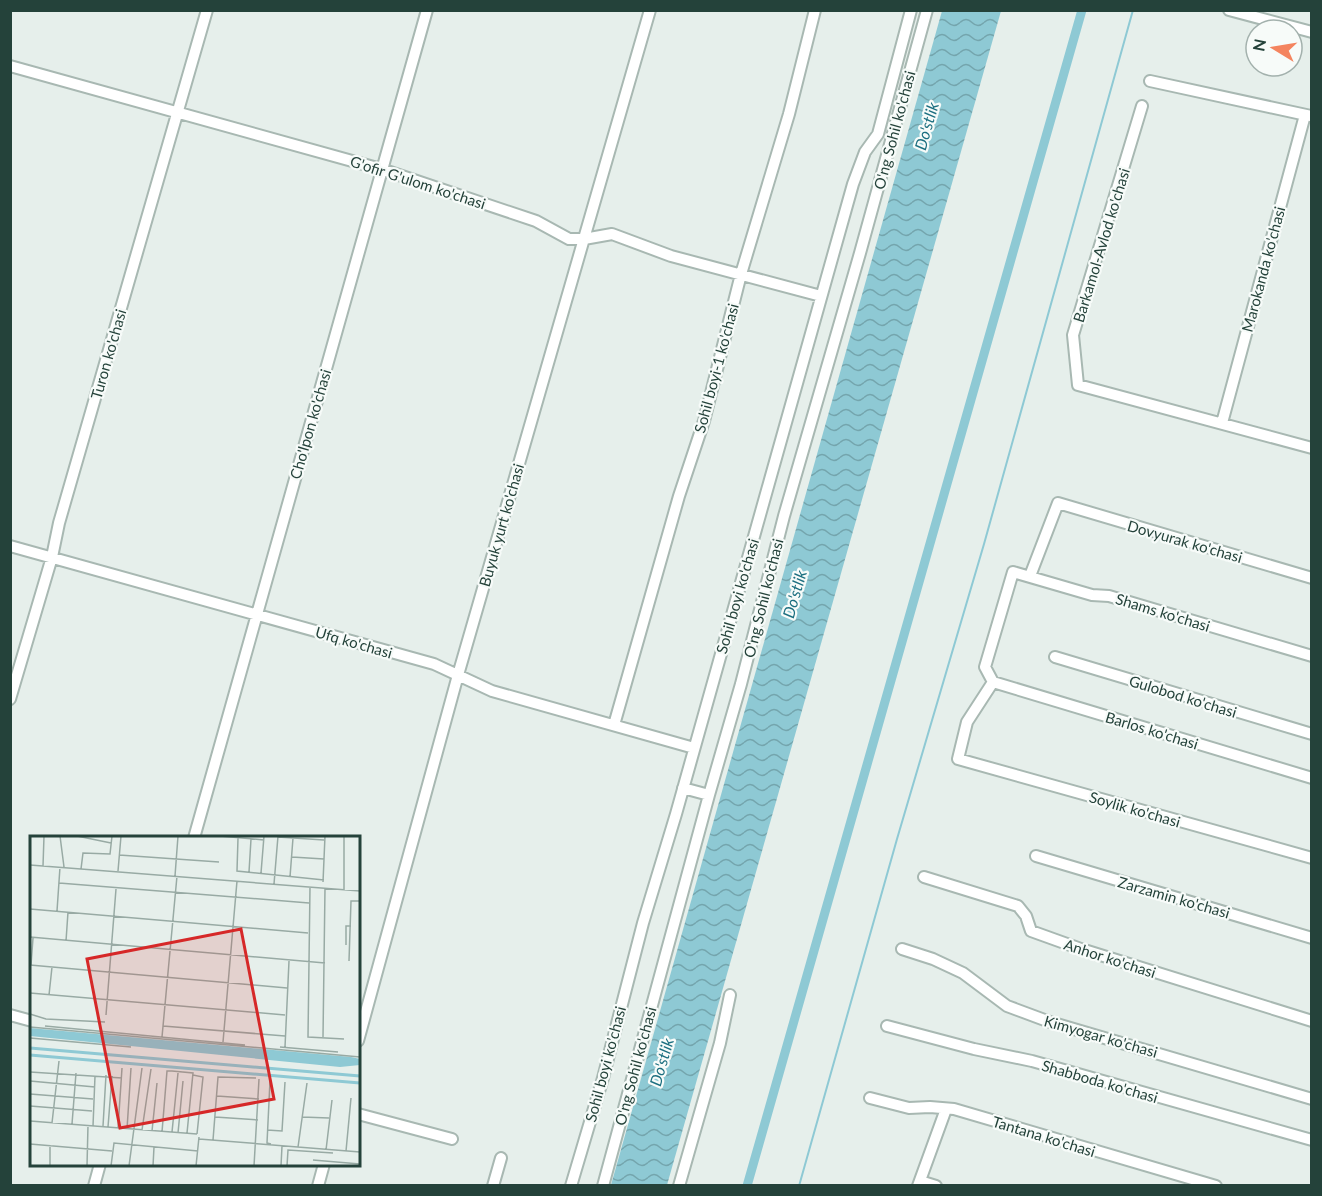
<svg xmlns="http://www.w3.org/2000/svg" width="1322" height="1196" font-family="Lato,sans-serif">
<defs>
<pattern id="water-waves" width="16" height="10" patternUnits="userSpaceOnUse" patternTransform="scale(1.5)"><rect width="16" height="10" fill="#8ec9d4"/><path d="M0 5q4-4 8 0t8 0" fill="none" stroke="#74a5ad"/></pattern>
</defs>
<rect width="100%" height="100%" fill="#e6efeb"/>
<path fill="url(#water-waves)" d="M 942,11 L 1001,11 L 667,1185 L 611,1185 Z"/>
<g fill="none" stroke-linecap="round" stroke-linejoin="round">
<path stroke="#8ec9d4" stroke-width="2" d="M 799,1186 L 897,839 L 984,544 L 1133,10"/>
<path stroke="#8ec9d4" stroke-width="9" d="M 747,1186 L 1082,10"/>
<g stroke="#a8b8b2" stroke-width="14">
<path id="street" d="M 1229,10 L 1312,32
M 10,66 L 381,169 L 536,221 L 569,239 L 584,239 L 612,234 L 671,256 L 821,296
M 1150,81 L 1311,116
M 1142,106 L 1073,335 L 1078,385 L 1312,448
M 1222,423 L 1305,115
M 10,546 L 434,664 L 492,691 L 694,748
M 1030,576 L 1058,503 L 1312,578
M 1312,656 L 1109,596 L 1092,595 L 1013,572 L 985,667 L 993,682 L 967,722 L 958,759 L 1312,858
M 1055,657 L 1312,734
M 993,682 L 1312,778
M 10,699 L 52,557 L 59,523 L 207,10
M 614,725 L 679,496 L 704,421 L 741,274 L 789,114 L 815,10
M 683,788 L 709,795
M 194,838 L 427,10
M 1036,856 L 1312,938
M 924,877 L 1018,906 L 1026,916 L 1031,931 L 1081,949 L 1312,1021
M 902,949 L 933,959 L 963,973 L 1007,1006 L 1050,1022 L 1312,1099
M 10,1015 L 32,1021
M 887,1026 L 974,1049 L 1032,1061 L 1312,1140
M 358,1041 L 458,675 L 650,10
M 870,1098 L 909,1108 L 930,1107 L 954,1109 L 1216,1186
M 358,1114 L 452,1139
M 920,1181 L 936,1186
M 94,1186 L 100,1164
M 318,1186 L 324,1164
M 493,1186 L 501,1158
M 571,1186 L 603,1078 L 643,923 L 676,814 L 853,184 L 865,152 L 878,134 L 911,10
M 603,1186 L 709,795 L 741,684 L 784,516 L 860,253 L 927,10
M 679,1186 L 720,1043 L 730,995
M 918,1186 L 946,1109"/>
</g>
<use href="#street" stroke="#fff" stroke-width="10"/>
</g>
<g text-anchor="middle" dominant-baseline="central" stroke-width="4.5" stroke-linejoin="round" paint-order="stroke">
<g font-size="15" fill="#24423a" stroke="#f7fbf9">
<text transform="translate(894 130) rotate(-75)">O'ng Sohil ko'chasi</text>
<text transform="translate(418 182) rotate(18)">G'ofir G'ulom ko'chasi</text>
<text transform="translate(1101 245) rotate(-73)">Barkamol-Avlod ko'chasi</text>
<text transform="translate(1263 269) rotate(-75)">Marokanda ko'chasi</text>
<text transform="translate(108 354) rotate(-74)">Turon ko'chasi</text>
<text transform="translate(716 368) rotate(-75)">Sohil boyi-1 ko'chasi</text>
<text transform="translate(310 424) rotate(-74)">Cho'lpon ko'chasi</text>
<text transform="translate(501 525) rotate(-74)">Buyuk yurt ko'chasi</text>
<text transform="translate(1185 541) rotate(16)">Dovyurak ko'chasi</text>
<text transform="translate(737 596) rotate(-74)">Sohil boyi ko'chasi</text>
<text transform="translate(763 598) rotate(-76)">O'ng Sohil ko'chasi</text>
<text transform="translate(1163 612) rotate(17)">Shams ko'chasi</text>
<text transform="translate(354 642) rotate(16)">Ufq ko'chasi</text>
<text transform="translate(1183 696) rotate(17)">Gulobod ko'chasi</text>
<text transform="translate(1152 730) rotate(17)">Barlos ko'chasi</text>
<text transform="translate(1135 809) rotate(16)">Soylik ko'chasi</text>
<text transform="translate(1174 897) rotate(16)">Zarzamin ko'chasi</text>
<text transform="translate(1110 958) rotate(18)">Anhor ko'chasi</text>
<text transform="translate(1101 1036) rotate(16)">Kimyogar ko'chasi</text>
<text transform="translate(605 1064) rotate(-75)">Sohil boyi ko'chasi</text>
<text transform="translate(635 1066) rotate(-75)">O'ng Sohil ko'chasi</text>
<text transform="translate(1100 1081) rotate(16)">Shabboda ko'chasi</text>
<text transform="translate(1044 1136) rotate(17)">Tantana ko'chasi</text>
</g>
<g font-size="16" font-style="italic" fill="#1c6f80" stroke="#f7fbf9">
<text transform="translate(926 126) rotate(-74)">Do'stlik</text>
<text transform="translate(794 594) rotate(-74)">Do'stlik</text>
<text transform="translate(661 1062) rotate(-74)">Do'stlik</text>
</g>
</g>
<g transform="translate(30 836)">
<rect width="330" height="330" fill="#e6efeb"/>
<path d="M 0,192 L 321,221 L 330,223 L 330,229 L 310,231 L 0,200 Z" fill="#8ec9d4"/>
<path fill="none" stroke="#8ec9d4" stroke-width="3" d="M 0,212 L 330,240M 0,219 L 330,247"/>
<path fill="none" stroke="#98aaa4" stroke-width="1.5" d="M 30,0 L 34,31M 47,0 L 81,7M 190,0 L 234,4M 248,1 L 294,4M 208,2 L 207,35 L 294,44M 89,19 L 189,26M 262,21 L 294,23M 0,29 L 330,55M 13,30 L 14,0M 51,33 L 53,17 L 80,18 L 82,0M 88,35 L 91,0M 219,36 L 221,3M 231,37 L 234,0M 145,40 L 148,0M 260,41 L 263,2M 293,46 L 295,0M 29,47 L 279,67M 244,48 L 248,0M 280,51 L 278,201 L 314,203M 314,54 L 314,0M 0,73 L 278,97M 27,75 L 30,31M 0,101 L 295,127M 36,105 L 38,76M 316,109 L 316,90 L 321,90M 319,125 L 321,65 L 330,65M 0,129 L 257,152M 1,129 L 3,102M 0,157 L 255,179M 19,159 L 22,131M 0,178 L 16,183 L 75,186M 76,179 L 86,53M 15,190 L 215,209M 133,190 L 255,200M 0,191 L 330,221M 132,201 L 147,40M 293,201 L 295,52M 0,202 L 101,211M 193,206 L 207,45M 250,211 L 308,216M 255,211 L 259,125M 0,236 L 92,242M 163,239 L 173,241 L 167,298M 0,245 L 65,251M 240,245 L 237,307 L 241,308M 0,258 L 63,263M 187,260 L 229,263M 0,270 L 62,275M 185,281 L 228,284M 272,281 L 299,282M 0,285 L 167,298M 22,287 L 29,225M 42,288 L 46,237M 63,290 L 65,240M 73,290 L 76,239M 78,291 L 82,240M 88,292 L 92,232M 97,293 L 101,232M 112,294 L 121,233M 237,294 L 252,295 L 255,246M 122,295 L 127,247M 132,296 L 137,235 L 142,235 L 163,237 L 157,297M 142,296 L 148,237M 148,297 L 153,245M 169,303 L 330,316M 183,304 L 188,241 L 226,242M 0,308 L 82,315M 20,309 L 20,330M 268,311 L 277,247M 296,314 L 302,264M 316,315 L 321,262M 283,324 L 330,328M 57,330 L 58,289M 81,330 L 84,307 L 168,315M 99,330 L 112,232M 123,330 L 124,311M 166,330 L 169,301M 224,330 L 229,243M 251,330 L 252,310M 257,330 L 258,314 L 303,317"/>
<path fill="#d62828" fill-opacity="0.15" stroke="#d62828" stroke-width="3" d="M 211,93 L 244,263 L 90,292 L 57,123 Z"/>
<rect width="330" height="330" fill="none" stroke="#24423a" stroke-width="3"/>
</g>
<rect width="1322" height="1196" fill="none" stroke="#24423a" stroke-width="24"/>
<g transform="translate(1274 48) rotate(281)"><circle r="28" fill="#f7fbf9" stroke="#a3b1ad" stroke-width="1.5"/>
<path d="M0-4.5L10 22L0 15L-10 22Z" fill="#f4845f"/>
<text y="-9" font-size="16" font-weight="bold" text-anchor="middle" fill="#24423a">N</text>
</g>
</svg>
